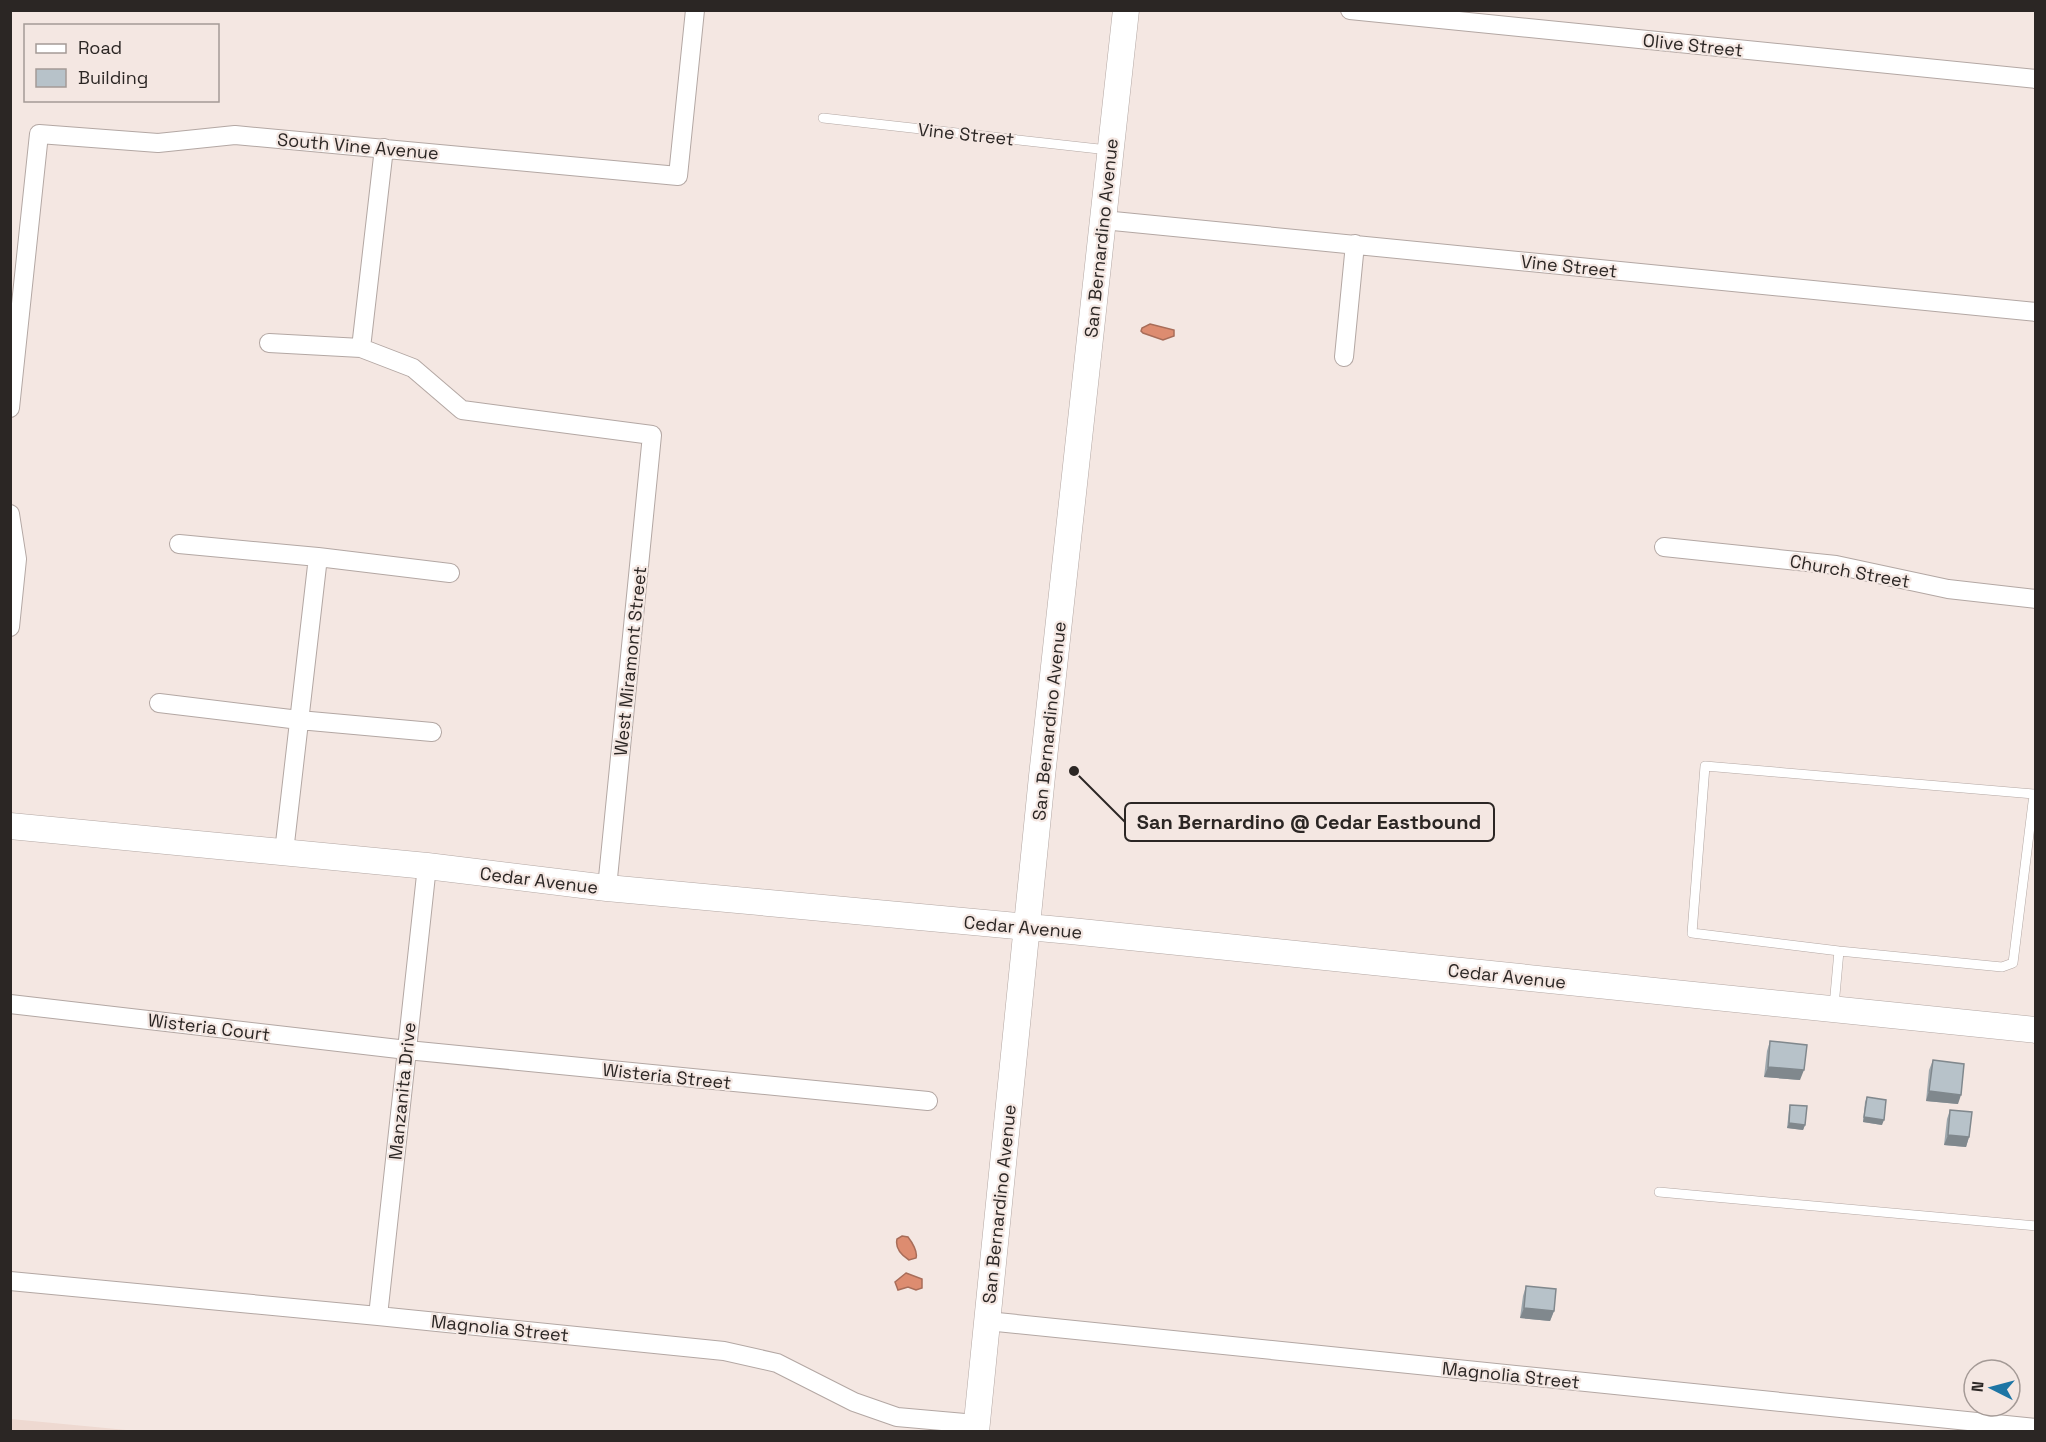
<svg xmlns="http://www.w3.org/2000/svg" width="2046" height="1442" font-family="'Space Grotesk',sans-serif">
<rect width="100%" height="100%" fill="#f4e7e2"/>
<path fill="#eed9d1" d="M 11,1419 L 137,1431 L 11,1431 Z"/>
<path fill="#dd8c70" stroke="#a86d59" stroke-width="1.5" d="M 1150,324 L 1174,330 L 1174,336 L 1163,340 L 1143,333 L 1141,331 L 1142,328 Z
M 902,1236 L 908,1237 C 912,1242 918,1252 916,1258 L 909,1260 C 901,1255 895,1248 897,1239 Z
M 906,1273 L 922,1279 L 922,1288 L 916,1290 L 908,1287 L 898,1290 L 895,1282 Z"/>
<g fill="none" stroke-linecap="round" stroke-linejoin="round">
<g stroke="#b3a7a3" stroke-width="10">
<path id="service" d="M 823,118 L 1108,150
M 1705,766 L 2034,794 L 2013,963 L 2002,967 L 1839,951 L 1692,933 Z
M 1834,1006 L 1839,951
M 1659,1192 L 2036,1226"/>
</g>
<g stroke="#b3a7a3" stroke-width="20">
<path id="minor" d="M 1350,10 L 2036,79
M 1103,220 L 2036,312
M 269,343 L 361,348 L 413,368 L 462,410 L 652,435 L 607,888
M 361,348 L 384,148
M 1344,357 L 1355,244
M 10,408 L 39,134 L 158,143 L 235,135 L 678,176 L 695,10
M 10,514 L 17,559 L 10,627
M 179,544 L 318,557 L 284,852
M 1664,547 L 1836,565 L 1948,589 L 2036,599
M 318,557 L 450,573
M 159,703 L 299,720 L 432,732
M 10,1004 L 407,1050 L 928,1101
M 10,1281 L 378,1316 L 724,1351 L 777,1363 L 854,1402 L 897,1417 L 976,1424
M 378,1316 L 427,866
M 987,1321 L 2036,1428"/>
</g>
<g stroke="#b3a7a3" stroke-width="27">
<path id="secondary" d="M 10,826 L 427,866 L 607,888 L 1071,931 L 2036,1030
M 976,1432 L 1042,776 L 1126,10"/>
</g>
<use href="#service" stroke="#fff" stroke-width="9"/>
<use href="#minor" stroke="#fff" stroke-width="18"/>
<use href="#secondary" stroke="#fff" stroke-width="26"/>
</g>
<path fill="#9da7ad" d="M 1770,1041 L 1800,1080 L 1764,1077 L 1767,1051 Z
M 1933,1060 L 1958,1104 L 1926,1101 L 1929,1070 Z
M 1867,1097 L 1882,1125 L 1863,1122 L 1865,1102 Z
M 1790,1105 L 1805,1125 L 1803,1130 L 1787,1128 L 1789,1110 Z
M 1950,1110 L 1969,1137 L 1966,1147 L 1944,1145 L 1947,1119 Z
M 1526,1286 L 1554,1311 L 1550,1321 L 1520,1318 L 1523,1296 Z"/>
<path fill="#80888d" d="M 1768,1067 L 1804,1070 L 1800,1080 L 1764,1077 Z
M 1929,1091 L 1961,1095 L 1958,1104 L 1926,1101 Z
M 1864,1117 L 1884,1120 L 1882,1125 L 1863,1122 Z
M 1789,1123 L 1805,1125 L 1803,1130 L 1787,1128 Z
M 1948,1135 L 1969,1137 L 1966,1147 L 1944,1145 Z
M 1524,1308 L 1554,1311 L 1550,1321 L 1520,1318 Z"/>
<path fill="#b7c2c9" stroke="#80888d" stroke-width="1.5" d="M 1770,1041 L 1807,1045 L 1804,1070 L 1768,1067 Z
M 1933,1060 L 1964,1064 L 1961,1095 L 1929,1091 Z
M 1867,1097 L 1886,1100 L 1884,1120 L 1864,1117 Z
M 1790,1105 L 1807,1106 L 1805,1125 L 1789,1123 Z
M 1950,1110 L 1972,1112 L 1969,1137 L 1948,1135 Z
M 1526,1286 L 1556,1289 L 1554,1311 L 1524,1308 Z"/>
<g text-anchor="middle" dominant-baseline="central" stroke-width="4.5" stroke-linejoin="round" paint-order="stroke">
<g font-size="18" fill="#2b2624" stroke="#f4e7e2">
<text transform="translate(1693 45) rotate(6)">Olive Street</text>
<text transform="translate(966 134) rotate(6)">Vine Street</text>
<text transform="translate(358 146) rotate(5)">South Vine Avenue</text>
<text transform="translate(1101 238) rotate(-84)">San Bernardino Avenue</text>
<text transform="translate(1569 266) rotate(6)">Vine Street</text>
<text transform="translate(1850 571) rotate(10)">Church Street</text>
<text transform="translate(630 661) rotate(-84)">West Miramont Street</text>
<text transform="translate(1049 721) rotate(-84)">San Bernardino Avenue</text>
<text transform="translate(539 880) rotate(7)">Cedar Avenue</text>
<text transform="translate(1023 927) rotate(5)">Cedar Avenue</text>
<text transform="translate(1507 976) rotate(6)">Cedar Avenue</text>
<text transform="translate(209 1027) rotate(7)">Wisteria Court</text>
<text transform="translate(667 1076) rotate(6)">Wisteria Street</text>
<text transform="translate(402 1091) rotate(-84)">Manzanita Drive</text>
<text transform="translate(999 1204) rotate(-84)">San Bernardino Avenue</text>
<text transform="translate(500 1328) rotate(6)">Magnolia Street</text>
<text transform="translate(1511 1375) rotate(6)">Magnolia Street</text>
</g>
</g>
<path fill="none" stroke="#2b2624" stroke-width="2" d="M1074 771L1125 822"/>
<circle fill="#2b2624" stroke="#f4e7e2" stroke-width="2" cx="1074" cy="771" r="6"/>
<rect fill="#f4e7e2" stroke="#2b2624" stroke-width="2" x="1125" y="803" width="369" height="38" rx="6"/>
<g font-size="20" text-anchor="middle" font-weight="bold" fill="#2b2624">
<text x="1309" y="829">San Bernardino @ Cedar Eastbound</text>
</g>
<rect width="2046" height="1442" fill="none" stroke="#2b2624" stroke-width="24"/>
<rect x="24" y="24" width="195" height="78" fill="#f4e7e2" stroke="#a49a96" stroke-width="1.5"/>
<rect x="36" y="44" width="30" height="9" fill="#ffffff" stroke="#a49a96" stroke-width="1.5"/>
<text x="78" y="54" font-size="18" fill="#2b2624">Road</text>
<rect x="36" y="69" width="30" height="18" fill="#b7c2c9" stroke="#a49a96" stroke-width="1.5"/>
<text x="78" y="84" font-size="18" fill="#2b2624">Building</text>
<g transform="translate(1992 1388) rotate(276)"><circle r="28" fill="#f4e7e2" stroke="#a49a96" stroke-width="1.5"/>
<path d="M0-4.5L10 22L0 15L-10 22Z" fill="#1d75a4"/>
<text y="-9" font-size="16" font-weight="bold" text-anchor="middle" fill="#2b2624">N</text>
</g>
</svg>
